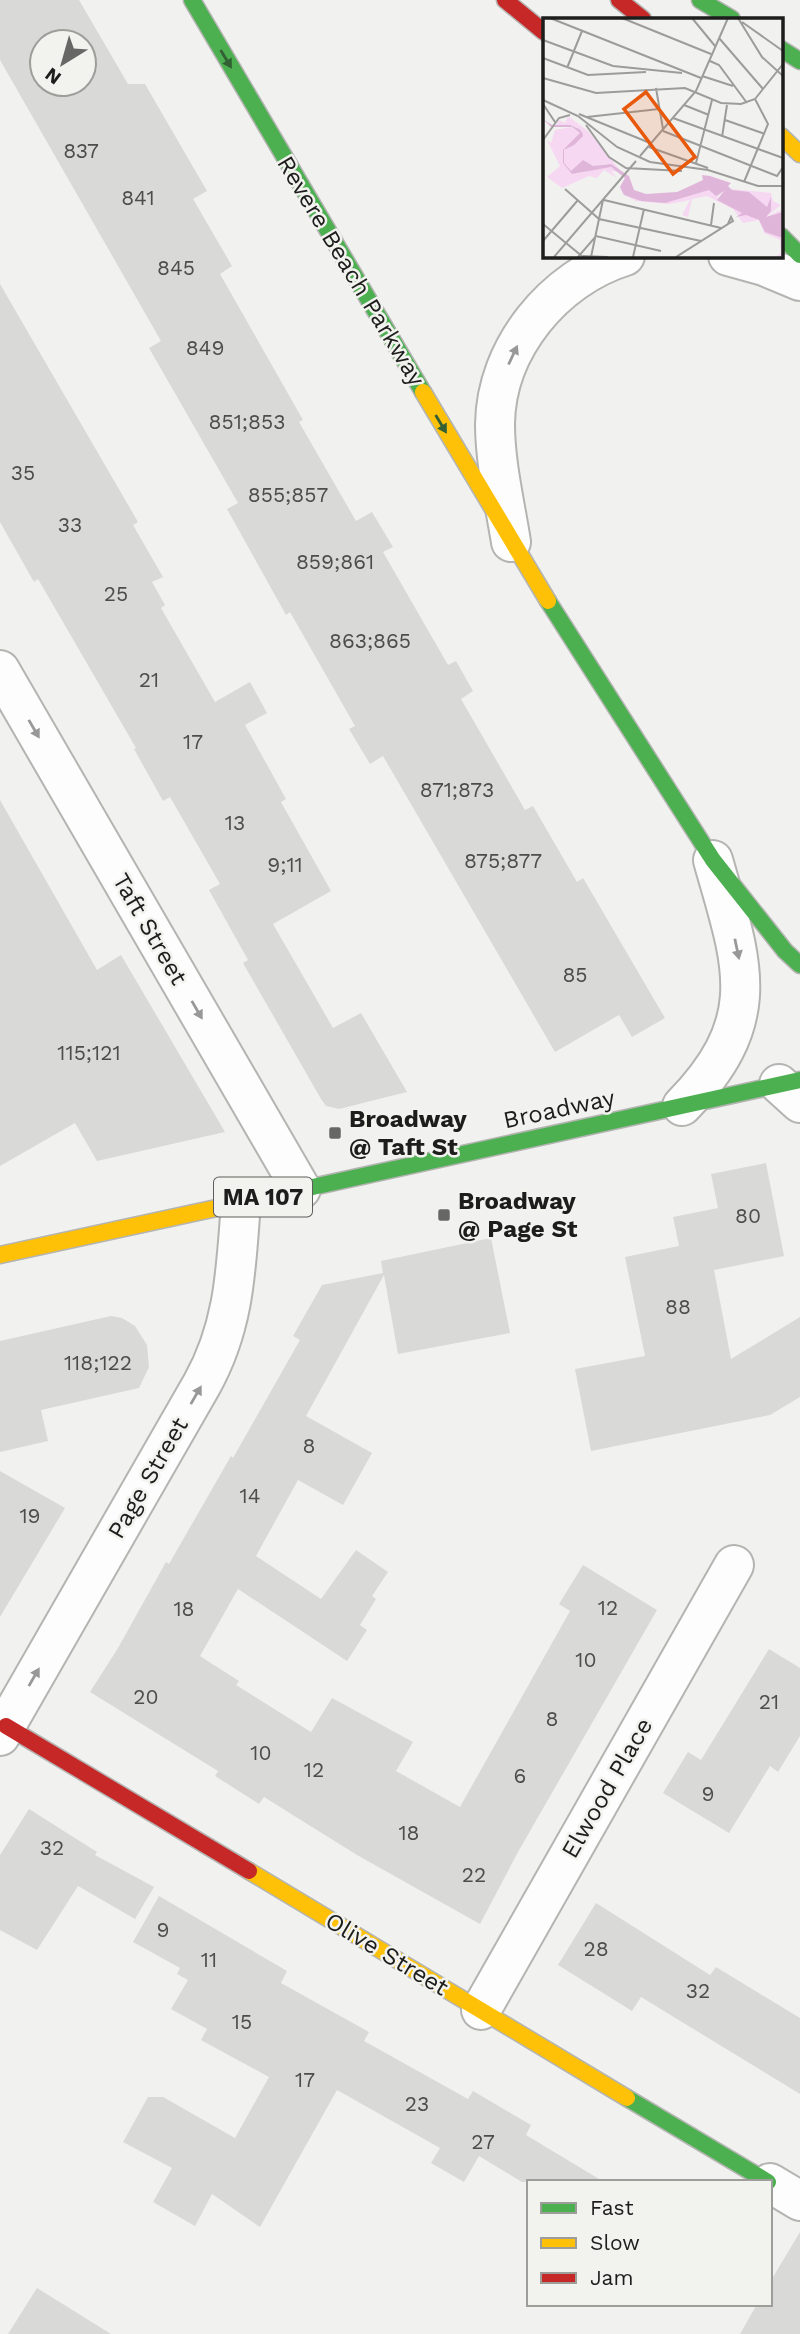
<svg xmlns="http://www.w3.org/2000/svg" width="800" height="2334" font-family="'Work Sans',sans-serif">
<rect width="100%" height="100%" fill="#f1f1ef"/>
<path fill="#d9d9d7" fill-rule="evenodd" d="M 0,0 L 79,0 L 128,84 L 145,84 L 207,191 L 193,199 L 232,266 L 220,274 L 303,420 L 299,422 L 356,521 L 372,512 L 393,547 L 383,552 L 448,665 L 456,661 L 473,691 L 461,699 L 525,810 L 533,806 L 577,882 L 583,878 L 665,1018 L 632,1037 L 619,1015 L 555,1052 L 383,756 L 370,764 L 349,729 L 355,726 L 290,612 L 286,615 L 227,509 L 238,503 L 149,348 L 161,341 L 0,60 ZM 42,42 L 84,42 L 84,84 L 42,84 Z
M 0,284 L 138,522 L 133,525 L 163,577 L 152,582 L 165,605 L 161,608 L 215,702 L 250,682 L 267,713 L 245,725 L 286,799 L 281,802 L 331,891 L 273,924 L 333,1028 L 361,1013 L 407,1092 L 339,1109 L 326,1106 L 321,1099 L 243,963 L 248,960 L 209,890 L 220,884 L 170,797 L 163,801 L 134,749 L 136,748 L 38,579 L 34,582 L 0,522 Z
M 0,800 L 97,970 L 121,955 L 225,1132 L 97,1161 L 75,1123 L 0,1166 Z
M 766,1163 L 784,1256 L 714,1270 L 731,1359 L 800,1317 L 800,1397 L 770,1415 L 591,1451 L 575,1369 L 645,1356 L 625,1257 L 679,1246 L 673,1217 L 718,1208 L 711,1174 Z
M 491,1238 L 510,1333 L 398,1354 L 384,1275 L 306,1416 L 372,1453 L 343,1505 L 298,1480 L 256,1556 L 321,1599 L 356,1550 L 388,1572 L 372,1596 L 376,1599 L 360,1625 L 367,1630 L 347,1661 L 238,1589 L 200,1656 L 239,1681 L 236,1685 L 311,1732 L 332,1698 L 413,1742 L 396,1771 L 460,1807 L 570,1611 L 559,1604 L 583,1565 L 657,1610 L 518,1852 L 480,1924 L 357,1855 L 264,1797 L 259,1804 L 215,1776 L 218,1771 L 90,1692 L 118,1648 L 166,1562 L 169,1564 L 231,1456 L 233,1458 L 300,1340 L 293,1336 L 322,1285 L 383,1273 L 381,1261 Z
M 111,1316 L 122,1318 L 135,1326 L 147,1345 L 149,1367 L 139,1388 L 41,1410 L 48,1441 L 0,1452 L 0,1341 Z
M 0,1471 L 65,1508 L 0,1617 Z
M 769,1649 L 800,1668 L 800,1736 L 778,1772 L 770,1766 L 729,1833 L 663,1793 L 688,1752 L 701,1760 Z
M 29,1809 L 97,1852 L 95,1855 L 154,1887 L 135,1919 L 78,1886 L 37,1950 L 0,1930 L 0,1855 Z
M 159,1896 L 287,1971 L 281,1983 L 369,2032 L 364,2041 L 468,2099 L 473,2091 L 531,2125 L 526,2135 L 604,2182 L 522,2182 L 479,2156 L 464,2182 L 431,2163 L 440,2148 L 337,2090 L 260,2227 L 212,2194 L 195,2226 L 153,2202 L 172,2168 L 123,2142 L 148,2097 L 163,2097 L 235,2138 L 269,2077 L 201,2040 L 207,2029 L 171,2009 L 188,1980 L 177,1974 L 180,1968 L 133,1942 Z
M 596,1903 L 710,1975 L 716,1967 L 800,2018 L 800,2094 L 641,1997 L 632,2011 L 558,1965 Z
M 800,2232 L 800,2334 L 740,2334 L 757,2304 L 770,2304 L 770,2282 Z
M 37,2288 L 111,2334 L 8,2334 Z"/>
<g fill="none" stroke-linecap="round" stroke-linejoin="round">
<g stroke="#b4b4b2" stroke-width="42">
<path id="street" d="M 728,256 L 764,266 L 800,281
M 511,542 C 505,504 495,463 495,424 C 496,348 554,278 625,256
M 0,670 L 301,1189
M 779,1084 L 800,1103
M 682,1106 C 767,1019 742,963 713,860
M 0,1736 L 202,1384 C 235,1325 236,1268 241,1202
M 481,2010 L 734,1565
M 770,2183 L 800,2201"/>
</g>
<g stroke="#b4b4b2" stroke-width="19">
<path id="fast" d="M 192,0 L 423,392
M 700,0 L 732,19
M 781,49 L 800,61
M 781,236 L 800,255
M 548,601 L 713,860 L 785,951 L 800,965
M 235,1204 L 800,1080
M 627,2098 L 768,2182"/>
</g>
<g stroke="#b4b4b2" stroke-width="19">
<path id="slow" d="M 781,136 L 800,154
M 423,392 L 548,601
M 0,1255 L 235,1204
M 249,1871 L 627,2098"/>
</g>
<g stroke="#b4b4b2" stroke-width="19">
<path id="jam" d="M 505,0 L 544,32
M 619,0 L 643,19
M 6,1726 L 249,1871"/>
</g>
<use href="#street" stroke="#fdfdfd" stroke-width="38"/>
<use href="#fast" stroke="#4caf50" stroke-width="16"/>
<use href="#slow" stroke="#ffc107" stroke-width="16"/>
<use href="#jam" stroke="#c62828" stroke-width="16"/>
</g>
<defs><path id="oneway-solid" d="M-6-.8H1V-3.2L6.5 0L1 3.2V.8H-6Z" transform="scale(1.75)"/></defs>
<g fill="#325f33">
<use href="#oneway-solid" transform="translate(226 59) rotate(59)"/>
<use href="#oneway-solid" transform="translate(441 424) rotate(59)"/>
</g>
<g fill="#989898">
<use href="#oneway-solid" transform="translate(513 355) rotate(-65)"/>
<use href="#oneway-solid" transform="translate(34 729) rotate(60)"/>
<use href="#oneway-solid" transform="translate(737 949) rotate(78)"/>
<use href="#oneway-solid" transform="translate(197 1010) rotate(60)"/>
<use href="#oneway-solid" transform="translate(196 1395) rotate(-60)"/>
<use href="#oneway-solid" transform="translate(34 1677) rotate(-60)"/>
</g>
<g fill="#676766" stroke="#f2f2ee" stroke-width="2.5">
<rect x="328" y="1126" width="14" height="14" rx="3.5"/>
<rect x="437" y="1208" width="14" height="14" rx="3.5"/>
</g>
<g text-anchor="middle" dominant-baseline="central" stroke-width="5" stroke-linejoin="round" paint-order="stroke">
<g font-size="21" fill="#4d4d4c">
<text x="81" y="150">837</text>
<text x="138" y="197">841</text>
<text x="176" y="267">845</text>
<text x="205" y="347">849</text>
<text x="247" y="421">851;853</text>
<text x="23" y="472">35</text>
<text x="288" y="494">855;857</text>
<text x="70" y="524">33</text>
<text x="335" y="561">859;861</text>
<text x="116" y="593">25</text>
<text x="370" y="640">863;865</text>
<text x="149" y="679">21</text>
<text x="193" y="741">17</text>
<text x="457" y="789">871;873</text>
<text x="235" y="822">13</text>
<text x="503" y="860">875;877</text>
<text x="285" y="864">9;11</text>
<text x="575" y="974">85</text>
<text x="89" y="1052">115;121</text>
<text x="748" y="1215">80</text>
<text x="678" y="1306">88</text>
<text x="98" y="1362">118;122</text>
<text x="309" y="1445">8</text>
<text x="250" y="1495">14</text>
<text x="30" y="1515">19</text>
<text x="608" y="1607">12</text>
<text x="184" y="1608">18</text>
<text x="586" y="1659">10</text>
<text x="146" y="1696">20</text>
<text x="769" y="1701">21</text>
<text x="552" y="1718">8</text>
<text x="261" y="1752">10</text>
<text x="314" y="1769">12</text>
<text x="520" y="1775">6</text>
<text x="708" y="1793">9</text>
<text x="409" y="1832">18</text>
<text x="52" y="1847">32</text>
<text x="474" y="1874">22</text>
<text x="163" y="1929">9</text>
<text x="596" y="1948">28</text>
<text x="209" y="1959">11</text>
<text x="698" y="1990">32</text>
<text x="242" y="2021">15</text>
<text x="305" y="2079">17</text>
<text x="417" y="2103">23</text>
<text x="483" y="2141">27</text>
</g>
<rect fill="#f2f2ee" stroke="#5d5d5b" stroke-width="2" x="214" y="1177.5" width="98" height="39" rx="5"/>
<g font-size="23" font-weight="bold" fill="#1d1d1c">
<text x="263" y="1197">MA 107</text>
</g>
<g font-size="24" fill="#1d1d1c" stroke="#f2f2ee">
<text transform="translate(351 271) rotate(59)">Revere Beach Parkway</text>
<text transform="translate(150 929) rotate(60)">Taft Street</text>
<text transform="translate(559 1109) rotate(-12)">Broadway</text>
<text transform="translate(148 1478) rotate(-60)">Page Street</text>
<text transform="translate(607 1788) rotate(-60)">Elwood Place</text>
<text transform="translate(387 1954) rotate(31)">Olive Street</text>
</g>
<g font-size="24" font-weight="bold" fill="#1d1d1c" stroke="#f2f2ee" text-anchor="start">
<text x="349" y="1119">Broadway<tspan x="349" dy="28">@ Taft St</tspan></text>
<text x="458" y="1201">Broadway<tspan x="458" dy="28">@ Page St</tspan></text>
</g>
</g>
<g transform="translate(543 18)">
<rect width="240" height="240" fill="#f1f1ef"/>
<path d="M 25,98 L 45,113 L 77,152 L 63,146 L 38,152 L 32,156 L 65,148 L 76,154 L 68,153 L 74,160 L 61,152 L 54,160 L 46,158 L 19,170 L 4,159 L 17,148 L 4,122 L 8,125 L 12,112 L 28,109 L 37,115 L 38,118 L 21,131 L 21,133 L 39,118 L 39,115 L 33,109 L 26,108 L 13,108 L 16,102 L 22,105 ZM 82,160 L 97,182 L 165,169 L 181,172 L 174,180 L 240,215 L 240,239 L 232,239 L 238,235 L 237,222 L 221,215 L 216,202 L 200,205 L 190,191 L 164,178 L 149,181 L 145,199 L 139,197 L 147,182 L 126,186 L 93,183 L 80,176 L 77,169 ZM 187,171 L 228,175 L 230,183 L 238,187 L 223,199 L 240,191 L 240,199 L 225,202 Z" fill="#f7d8f2"/>
<path d="M 0,101 L 9,107 L 27,107 L 36,111 L 39,114 L 40,118 L 31,127 L 21,132 L 21,145 L 28,153 L 40,142 L 50,148 L 68,146 L 86,158 L 91,172 L 103,176 L 134,174 L 160,162 L 159,157 L 167,158 L 188,165 L 185,168 L 189,172 L 206,174 L 224,189 L 228,179 L 228,193 L 223,199 L 240,194 L 240,220 L 222,214 L 216,202 L 203,197 L 193,199 L 199,195 L 174,182 L 181,173 L 173,178 L 166,172 L 122,185 L 98,183 L 81,177 L 77,169 L 82,160 L 68,149 L 29,156 L 20,145 L 20,132 L 37,115 L 29,109 L 8,109 Z" fill="#dfb6da"/>
<path fill="none" stroke="#9c9c9b" stroke-width="2" d="M 7,0 L 158,60M 79,0 L 168,36M 149,0 L 172,28M 195,0 L 219,39 L 240,58M 199,4 L 240,33M 176,20 L 220,71M 0,22 L 70,48 L 139,55M 0,40 L 45,57 L 103,54M 167,43 L 176,47 L 204,85M 24,50 L 39,13M 159,58 L 190,68M 0,60 L 53,75 L 142,70 L 178,85 L 198,86 L 212,81 L 240,46M 113,70 L 120,111M 0,82 L 35,98 L 74,129 L 107,144 L 165,152 L 215,168 L 240,168M 0,86 L 12,104M 141,87 L 166,97M 36,96 L 107,125M 44,99 L 116,91M 130,100 L 240,140M 182,102 L 222,116M 43,107 L 66,139 L 83,150 L 139,153M 120,113 L 234,158 L 240,149M 179,119 L 184,87M 0,122 L 16,100 L 27,97M 106,129 L 165,150M 97,138 L 153,73 L 185,0M 153,145 L 169,82M 201,164 L 225,106 L 212,81M 22,171 L 56,201 L 158,223M 61,182 L 178,210M 0,206 L 40,239M 168,207 L 171,185M 0,223 L 35,182M 40,238 L 65,239M 11,239 L 93,143M 35,239 L 53,218 L 118,233M 48,239 L 60,182M 90,239 L 101,191M 133,239 L 185,206 L 188,199 L 190,203 L 185,206"/>
<path fill="#e8590c" fill-opacity="0.15" stroke="#e8590c" stroke-width="3.5" d="M 103,74 L 152,139 L 130,156 L 81,91 Z"/>
<rect width="240" height="240" fill="none" stroke="#1d1d1c" stroke-width="3.5"/>
</g>
<rect x="527" y="2180" width="245" height="126" fill="#f2f2ee" stroke="#9d9d9a" stroke-width="2"/>
<rect x="541" y="2203" width="35" height="10" fill="#4caf50" stroke="#9d9d9a" stroke-width="2"/>
<text x="590" y="2215" font-size="21" fill="#1d1d1c">Fast</text>
<rect x="541" y="2238" width="35" height="10" fill="#ffc107" stroke="#9d9d9a" stroke-width="2"/>
<text x="590" y="2250" font-size="21" fill="#1d1d1c">Slow</text>
<rect x="541" y="2273" width="35" height="10" fill="#c62828" stroke="#9d9d9a" stroke-width="2"/>
<text x="590" y="2285" font-size="21" fill="#1d1d1c">Jam</text>
<g transform="translate(63 63) rotate(217)"><circle r="33" fill="#f2f2ee" stroke="#9d9d9a" stroke-width="2"/>
<path d="M0-5L12 26L0 18L-12 26Z" fill="#676766"/>
<text y="-10" font-size="19" font-weight="bold" text-anchor="middle" fill="#1d1d1c">N</text>
</g>
</svg>
